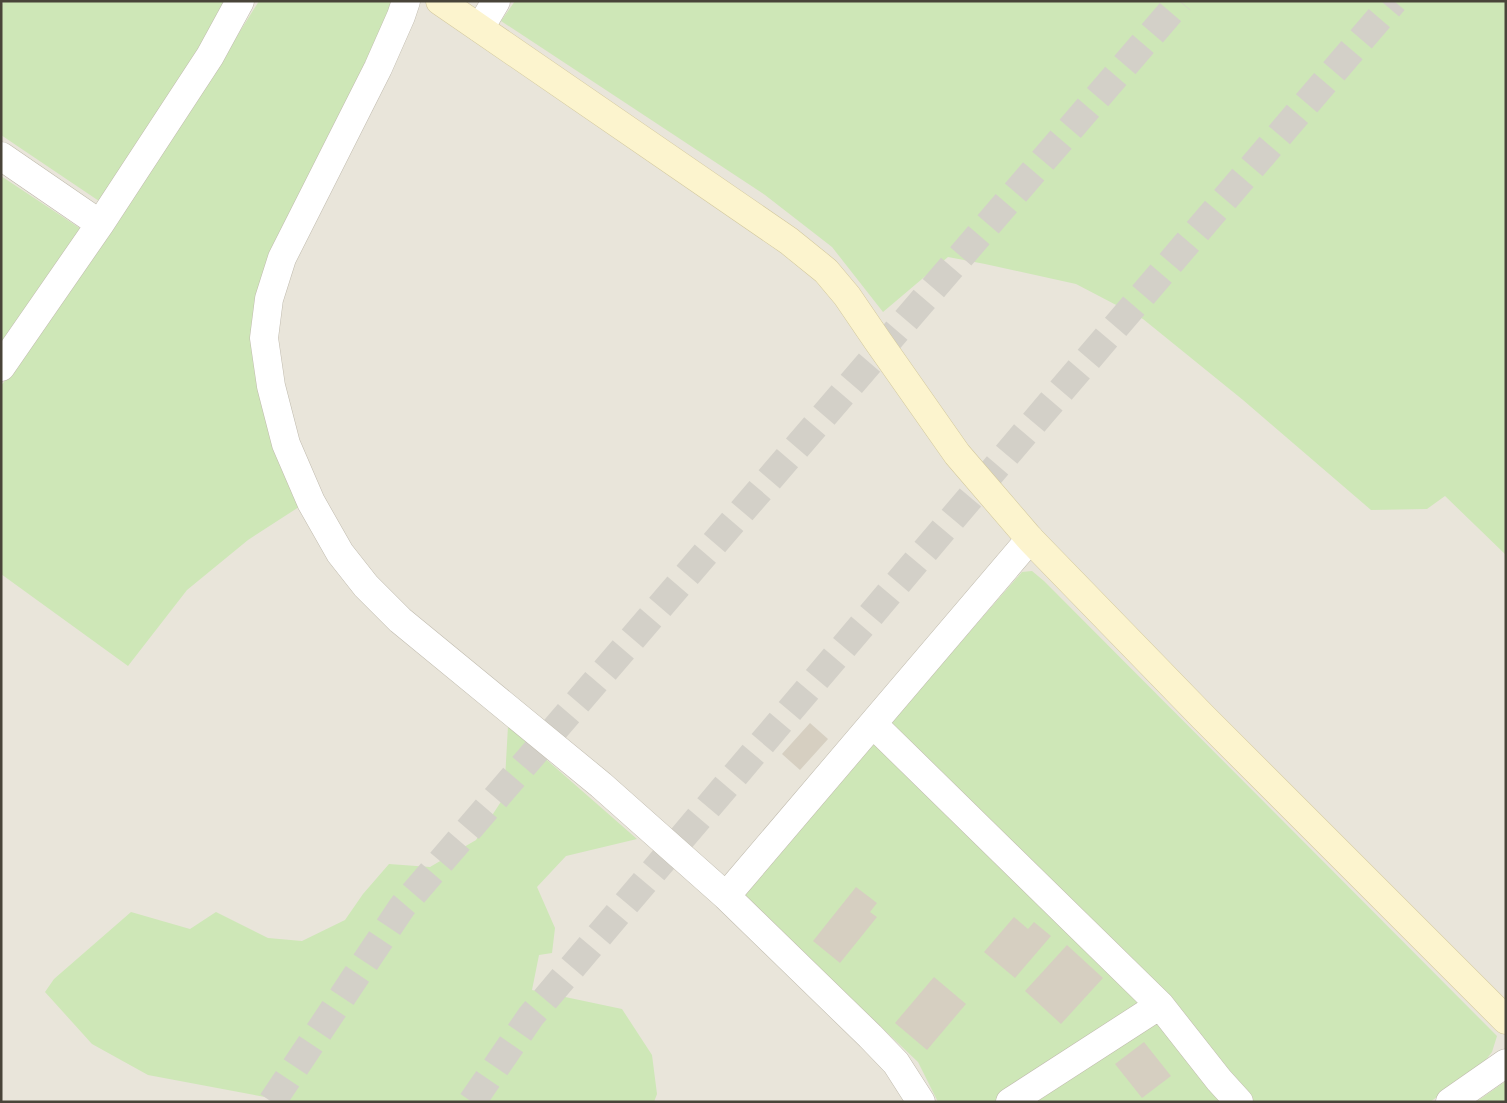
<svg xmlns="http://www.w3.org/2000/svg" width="1507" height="1103" font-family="Inter,sans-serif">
<rect width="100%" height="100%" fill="#f5f3ec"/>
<path fill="#e9e5da" d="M 1,1 L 1506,1 L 1506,1102 L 1,1102 Z"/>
<path fill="#cee7b7" d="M 4,1 L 225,1 L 202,47 L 99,201 L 1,135 L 1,6 Z
M 259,1 L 393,1 L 369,63 L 259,285 L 302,505 L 248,540 L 187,590 L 128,666 L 1,574 L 1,386 L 101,247 L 185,119 Z
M 515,1 L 1506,1 L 1506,555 L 1445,496 L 1427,509 L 1371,510 L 1243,400 L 1143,319 L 1076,284 L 985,264 L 948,257 L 883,312 L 832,247 L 765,195 L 501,21 Z
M 1,176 L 81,229 L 1,348 Z
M 1032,571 L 1044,581 L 1497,1036 L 1492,1052 L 1481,1066 L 1430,1102 L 938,1102 L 918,1062 L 741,894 L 1022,572 Z
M 508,726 L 637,839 L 566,856 L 537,887 L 555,928 L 552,953 L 539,955 L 532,990 L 622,1009 L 652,1055 L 657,1094 L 654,1102 L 276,1102 L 276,1099 L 148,1075 L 92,1044 L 45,992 L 54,979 L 131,912 L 190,929 L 216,912 L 268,938 L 302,941 L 345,920 L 363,894 L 389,864 L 430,867 L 476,840 L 504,797 Z
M 1506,1081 L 1506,1102 L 1476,1102 Z"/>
<path fill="#d6cfc1" d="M 810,723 L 828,739 L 800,770 L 782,754 Z
M 856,887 L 877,903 L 870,912 L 877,917 L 840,963 L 813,941 Z
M 1014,917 L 1028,929 L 1034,922 L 1051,936 L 1015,978 L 984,952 Z
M 1067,945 L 1103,978 L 1061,1024 L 1025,991 Z
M 934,977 L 966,1004 L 927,1050 L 895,1023 Z
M 1144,1042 L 1171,1076 L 1142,1098 L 1115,1064 Z"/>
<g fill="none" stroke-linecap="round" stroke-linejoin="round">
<path stroke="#d3d0c8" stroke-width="28" stroke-dasharray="28 14" stroke-linecap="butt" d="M 272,1102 L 402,907 L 1180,1
M 472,1102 L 531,1016 L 1042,413 L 1394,1"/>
<g stroke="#c0bbae" stroke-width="29">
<path id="street" d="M 406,1 L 401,16 L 378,68 L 282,258 L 269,299 L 264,338 L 271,386 L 286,444 L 311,502 L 340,553 L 366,586 L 400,620 L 601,785 L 726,896 L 870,1036 L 896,1063 L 921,1102
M 480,28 L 496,1
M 1,156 L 100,224
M 1,367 L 100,224 L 210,56 L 240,1
M 873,724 L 1160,1005 L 1010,1102
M 726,896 L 1030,539
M 1160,1005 L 1219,1080 L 1239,1102
M 1450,1102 L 1506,1063"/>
</g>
<g stroke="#d2c89d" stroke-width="29">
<path id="secondary" d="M 440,1 L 789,241 L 826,271 L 847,296 L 877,340 L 957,454 L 1030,539 L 1203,717 L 1506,1020"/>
</g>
<use href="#street" stroke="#fff" stroke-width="28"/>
<use href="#secondary" stroke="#fcf4ce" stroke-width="28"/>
</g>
<rect width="1507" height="1103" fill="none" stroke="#494439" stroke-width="5"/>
</svg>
